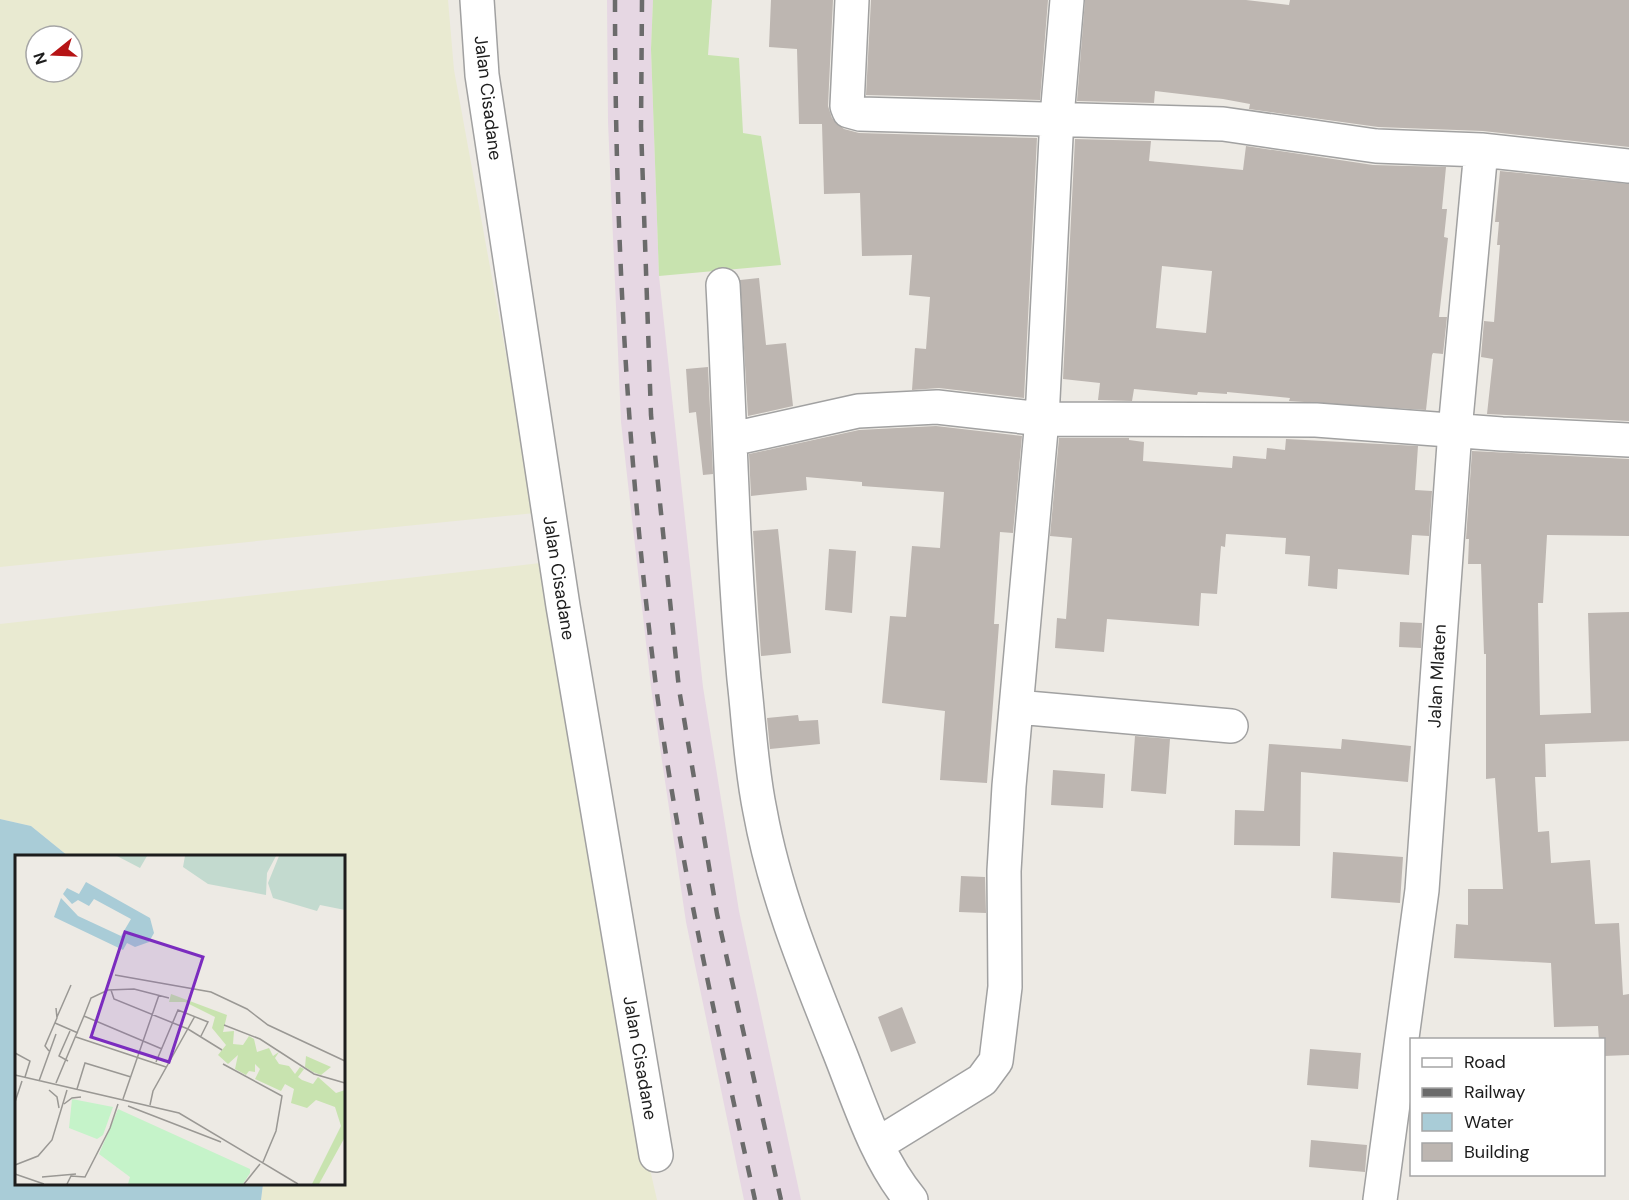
<svg xmlns="http://www.w3.org/2000/svg" width="1629" height="1200" font-family="'DM Sans',sans-serif">
<rect width="100%" height="100%" fill="#edeae4"/>
<path fill="#e6d7e3" d="M 607,0 L 653,0 L 651,50 L 659,276 L 703,687 L 739,911 L 801,1200 L 744,1200 L 686,922 L 651,687 L 621,422 L 608,122 Z"/>
<path fill="#e9ead1" fill-rule="evenodd" d="M 0,0 L 448,0 L 454,70 L 535,513 L 0,567 ZM 36,36 L 72,36 L 72,72 L 36,72 Z
M 549,562 L 634,1099 L 657,1200 L 261,1200 L 263,1184 L 344,1184 L 344,856 L 68,856 L 31,826 L 0,819 L 0,624 Z"/>
<path fill="#c8e3af" d="M 653,0 L 712,0 L 708,55 L 739,58 L 743,133 L 761,136 L 781,265 L 659,276 L 651,49 Z"/>
<path fill="#a9ccd7" d="M 0,819 L 31,826 L 68,856 L 16,856 L 16,1184 L 263,1184 L 261,1200 L 0,1200 Z"/>
<path fill="#bdb6b1" fill-rule="evenodd" d="M 771,0 L 833,0 L 828,106 L 832,118 L 844,129 L 859,133 L 1037,138 L 1024,398 L 939,388 L 912,390 L 915,348 L 926,349 L 930,297 L 909,295 L 912,255 L 862,256 L 860,193 L 824,194 L 822,124 L 799,124 L 797,49 L 769,47 Z
M 871,0 L 1048,0 L 1040,100 L 866,95 Z
M 1085,0 L 1246,0 L 1289,5 L 1290,0 L 1629,0 L 1629,147 L 1483,131 L 1378,127 L 1249,109 L 1250,104 L 1223,99 L 1155,91 L 1154,103 L 1077,101 Z
M 1075,139 L 1151,141 L 1149,161 L 1243,170 L 1246,146 L 1373,165 L 1446,167 L 1442,209 L 1447,209 L 1444,237 L 1448,238 L 1439,317 L 1447,317 L 1443,354 L 1433,353 L 1432,355 L 1426,410 L 1289,401 L 1290,398 L 1227,392 L 1227,394 L 1198,392 L 1197,395 L 1134,389 L 1132,401 L 1098,400 L 1100,383 L 1063,379 ZM 1162,266 L 1212,271 L 1206,333 L 1156,328 Z
M 1500,171 L 1629,184 L 1629,421 L 1487,414 L 1493,359 L 1481,357 L 1484,321 L 1494,322 L 1500,245 L 1497,245 L 1499,222 L 1495,222 Z
M 759,278 L 766,345 L 786,343 L 793,406 L 748,416 L 740,280 Z
M 708,367 L 713,474 L 703,475 L 696,412 L 689,413 L 686,369 Z
M 936,426 L 1022,436 L 1013,533 L 1000,532 L 994,624 L 999,624 L 987,783 L 940,780 L 945,711 L 882,703 L 890,616 L 906,617 L 912,546 L 940,548 L 944,492 L 862,486 L 862,482 L 806,477 L 807,490 L 751,496 L 749,454 L 859,430 Z
M 1059,438 L 1129,438 L 1129,440 L 1144,442 L 1143,461 L 1232,468 L 1233,456 L 1266,459 L 1267,448 L 1285,450 L 1286,439 L 1418,446 L 1415,490 L 1432,491 L 1429,536 L 1412,535 L 1409,575 L 1338,569 L 1337,589 L 1308,586 L 1310,556 L 1285,554 L 1286,538 L 1226,534 L 1225,547 L 1221,546 L 1217,594 L 1201,593 L 1199,626 L 1107,619 L 1104,652 L 1055,648 L 1057,618 L 1066,619 L 1072,538 L 1050,536 Z
M 1472,451 L 1629,459 L 1629,536 L 1547,535 L 1543,603 L 1538,603 L 1540,715 L 1591,713 L 1588,613 L 1629,612 L 1629,741 L 1545,744 L 1546,777 L 1535,777 L 1538,832 L 1549,831 L 1551,863 L 1590,860 L 1595,924 L 1619,923 L 1623,995 L 1629,994 L 1629,1055 L 1604,1056 L 1604,1040 L 1599,1040 L 1598,1026 L 1554,1027 L 1551,963 L 1454,958 L 1456,924 L 1468,925 L 1468,889 L 1503,889 L 1495,778 L 1486,779 L 1486,654 L 1484,654 L 1481,564 L 1468,564 L 1469,539 L 1466,539 Z
M 778,529 L 791,653 L 761,656 L 753,531 Z
M 829,549 L 856,551 L 852,613 L 825,610 Z
M 1400,622 L 1422,623 L 1421,648 L 1399,647 Z
M 798,715 L 799,721 L 818,720 L 820,744 L 770,749 L 767,718 Z
M 1135,736 L 1170,739 L 1166,794 L 1131,791 Z
M 1342,739 L 1411,746 L 1408,782 L 1301,772 L 1300,846 L 1234,845 L 1235,810 L 1264,811 L 1269,744 L 1341,749 Z
M 1053,770 L 1105,774 L 1103,808 L 1051,805 Z
M 1333,852 L 1403,857 L 1400,903 L 1331,898 Z
M 961,876 L 985,877 L 986,913 L 959,912 Z
M 902,1007 L 916,1043 L 891,1052 L 878,1017 Z
M 1310,1049 L 1361,1053 L 1358,1089 L 1307,1085 Z
M 1311,1140 L 1367,1145 L 1365,1172 L 1309,1167 Z"/>
<g fill="none" stroke-linecap="round" stroke-linejoin="round">
<g stroke="#a1a1a1" stroke-width="36">
<path id="minor" d="M 477,0 L 482,75 L 563,606 L 656,1155
M 852,0 L 847,106 L 849,111 L 860,114 L 1223,124 L 1376,146 L 1481,150 L 1629,166
M 723,285 C 730,416 732,548 744,679 C 749,723 751,768 760,811 C 775,894 808,973 839,1051 C 859,1101 876,1158 911,1200
M 732,439 L 858,411 L 937,407 L 1042,419 L 1316,420 L 1502,434 L 1629,440
M 1016,707 L 1231,726
M 878,1144 L 982,1080 L 996,1061 L 1005,987 L 1004,871 L 1009,786 L 1042,419 L 1057,117 L 1067,0
M 1380,1200 L 1422,890 L 1455,430 L 1481,150"/>
</g>
<use href="#minor" stroke="#fff" stroke-width="33"/>
<path stroke="#6b6b6b" stroke-width="4.5" stroke-dasharray="12 12" stroke-linecap="butt" d="M 615,0 C 615,229 627,458 656,686 C 679,859 718,1030 755,1200
M 642,0 L 641,127 L 651,415 L 679,689 L 717,914 L 781,1200"/>
</g>
<g text-anchor="middle" dominant-baseline="central" stroke-width="4.5" stroke-linejoin="round" paint-order="stroke">
<g font-size="18" fill="#1d1d1d" stroke="#fff">
<text transform="translate(488 98) rotate(83)">Jalan Cisadane</text>
<text transform="translate(559 578) rotate(81)">Jalan Cisadane</text>
<text transform="translate(1437 676) rotate(-87)">Jalan Mlaten</text>
<text transform="translate(640 1058) rotate(80)">Jalan Cisadane</text>
</g>
</g>
<g transform="translate(15 855)">
<rect width="330" height="330" fill="#edeae4"/>
<path d="M 156,139 L 212,160 L 208,177 L 219,176 L 218,189 L 228,190 L 234,181 L 239,184 L 242,197 L 254,193 L 258,201 L 264,197 L 260,203 L 264,209 L 274,211 L 280,219 L 285,212 L 289,214 L 283,222 L 287,225 L 298,229 L 303,222 L 321,238 L 330,235 L 330,282 L 304,329 L 297,329 L 326,271 L 320,252 L 301,245 L 292,253 L 276,248 L 279,234 L 270,229 L 266,236 L 240,224 L 245,214 L 240,209 L 240,217 L 234,216 L 231,220 L 220,214 L 223,200 L 213,209 L 203,200 L 211,190 L 197,173 L 200,162 L 170,147 L 154,147 ZM 291,201 L 316,212 L 306,220 L 298,217 L 290,212 Z" fill="#c8e3af"/>
<path d="M 102,1 L 132,1 L 125,13 ZM 170,1 L 261,1 L 252,18 L 251,40 L 193,29 L 168,12 ZM 264,1 L 330,1 L 330,55 L 305,50 L 302,56 L 258,43 L 253,28 Z" fill="#c3dacf"/>
<path d="M 57,244 L 98,252 L 88,280 L 82,284 L 54,273 ZM 103,254 L 235,314 L 235,318 L 228,329 L 113,329 L 115,322 L 84,299 Z" fill="#c5f3c9"/>
<path d="M 71,27 L 135,63 L 139,78 L 134,87 L 120,92 L 112,88 L 108,95 L 39,62 L 46,43 L 63,61 L 106,81 L 116,64 L 79,44 L 74,51 L 63,45 L 57,49 L 48,39 L 52,33 L 64,39 Z" fill="#a9ccd7"/>
<path fill="none" stroke="#9a9894" stroke-width="1.5" d="M 100,120 L 196,137 L 232,154 L 253,170 L 330,206M 96,135 L 99,144 L 173,174 L 207,195M 69,161 L 76,143 L 93,135 L 119,134 L 154,143M 42,162 L 56,130M 40,168 L 63,178M 209,170 L 245,184 L 299,219 L 330,228M 61,182 L 151,212M 34,196 L 30,191 L 42,163 L 41,153M 0,198 L 15,206 L 10,222M 53,206 L 44,201 L 55,176M 141,207 L 163,155 L 193,167 L 186,181M 208,209 L 267,241 L 261,276 L 248,307M 0,220 L 164,258 L 283,329M 24,226 L 41,179M 41,228 L 69,161 L 147,194M 62,234 L 70,208 L 116,222M 34,235 L 42,242 L 44,253M 108,244 L 144,140M 0,247 L 7,226M 49,249 L 57,243 L 66,242M 135,250 L 138,236 L 180,161M 113,251 L 206,287M 0,310 L 23,301 L 37,285 L 52,235M 0,319 L 29,329M 27,322 L 61,319M 52,329 L 56,321 L 70,322 L 95,273 L 103,249M 229,329 L 245,309"/>
<path fill="#7b2cbf" fill-opacity="0.15" stroke="#7b2cbf" stroke-width="3" d="M 110,77 L 188,102 L 154,207 L 76,182 Z"/>
<rect width="330" height="330" fill="none" stroke="#1d1d1d" stroke-width="3"/>
</g>
<rect x="1410" y="1038" width="195" height="138" fill="#ffffff" stroke="#a5a5a5" stroke-width="1.5"/>
<rect x="1422" y="1058" width="30" height="9" fill="#ffffff" stroke="#a5a5a5" stroke-width="1.5"/>
<text x="1464" y="1068" font-size="18" fill="#1d1d1d">Road</text>
<rect x="1422" y="1088" width="30" height="9" fill="#6b6b6b" stroke="#a5a5a5" stroke-width="1.5"/>
<text x="1464" y="1098" font-size="18" fill="#1d1d1d">Railway</text>
<rect x="1422" y="1113" width="30" height="18" fill="#a9ccd7" stroke="#a5a5a5" stroke-width="1.5"/>
<text x="1464" y="1128" font-size="18" fill="#1d1d1d">Water</text>
<rect x="1422" y="1143" width="30" height="18" fill="#bdb6b1" stroke="#a5a5a5" stroke-width="1.5"/>
<text x="1464" y="1158" font-size="18" fill="#1d1d1d">Building</text>
<g transform="translate(54 54) rotate(252)"><circle r="28" fill="#ffffff" stroke="#a5a5a5" stroke-width="1.5"/>
<path d="M0-4.5L10 22L0 15L-10 22Z" fill="#b61415"/>
<text y="-9" font-size="16" font-weight="bold" text-anchor="middle" fill="#1d1d1d">N</text>
</g>
</svg>
